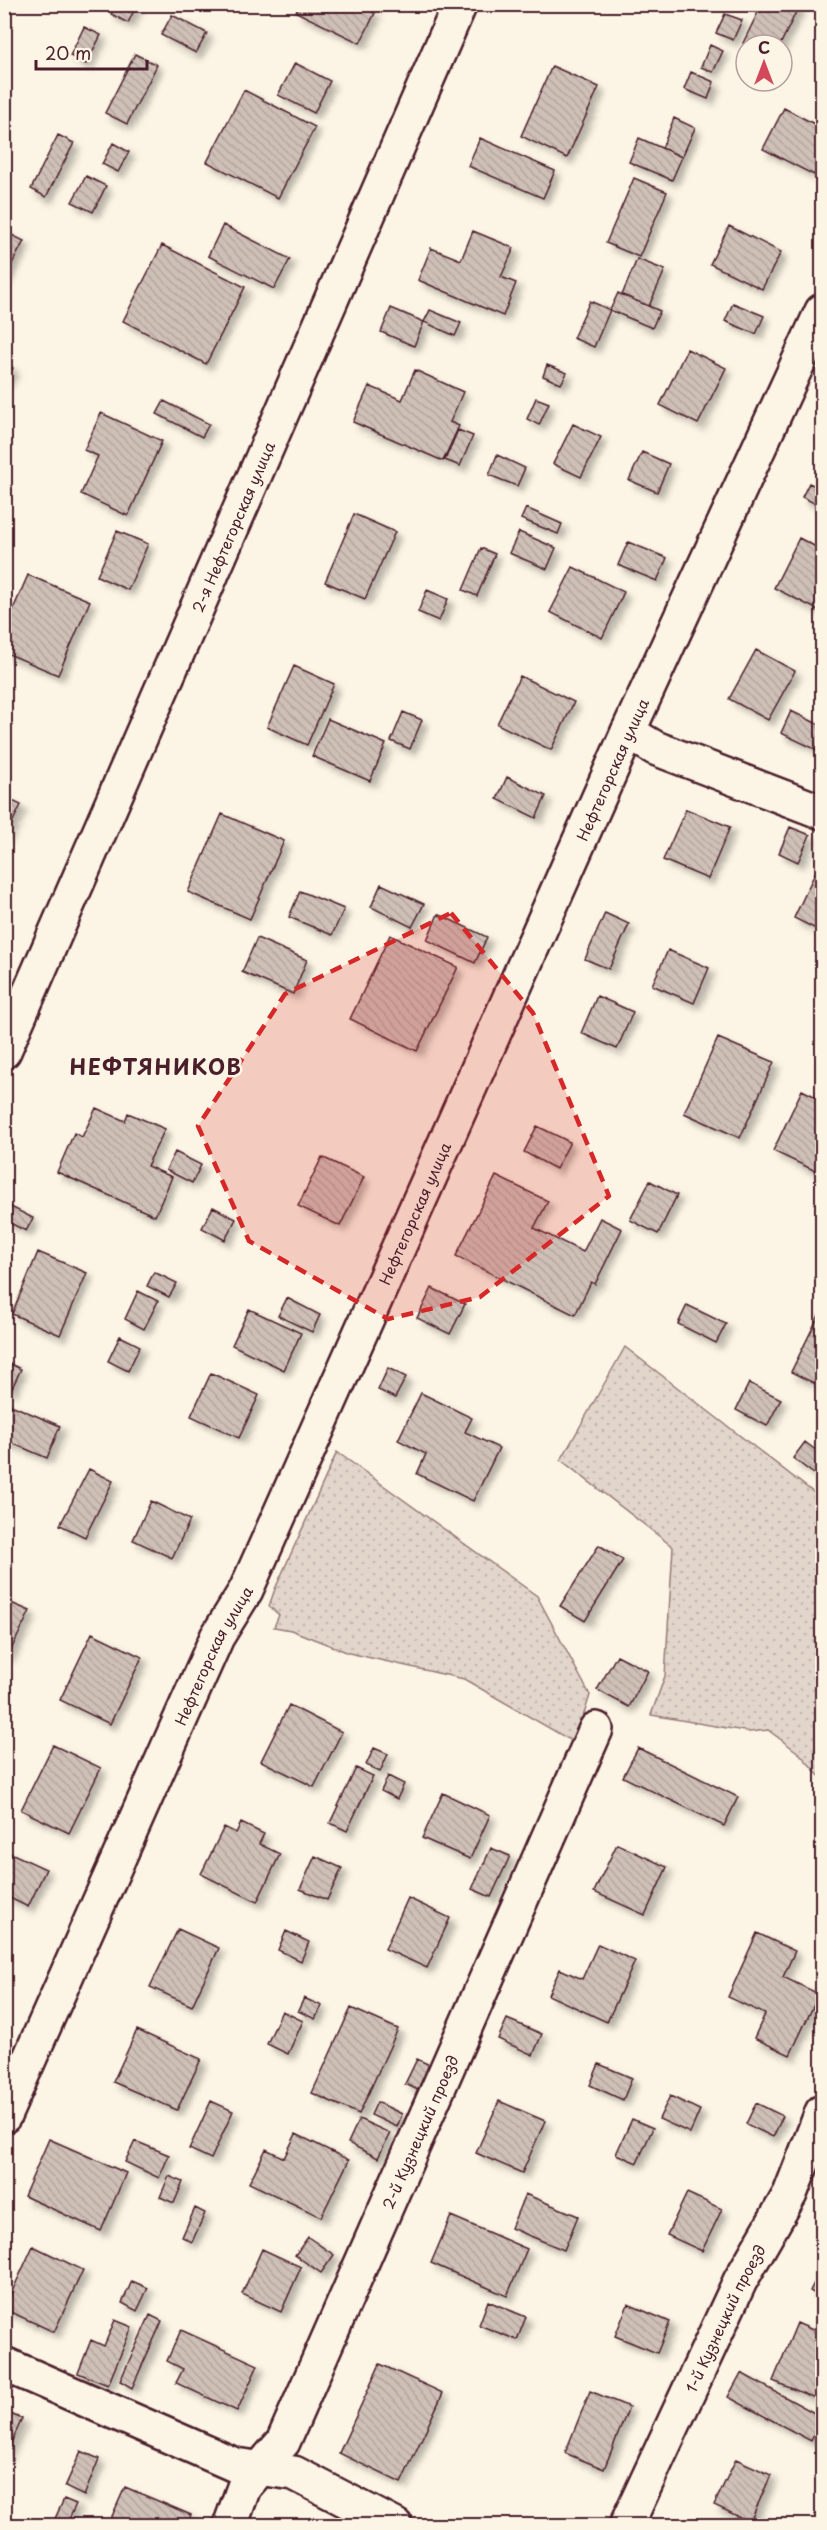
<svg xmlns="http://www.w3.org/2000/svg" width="827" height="2530" font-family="'Playpen Sans',sans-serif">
<defs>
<pattern id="grass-dots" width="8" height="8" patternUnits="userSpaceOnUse" patternTransform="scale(1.5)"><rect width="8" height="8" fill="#e2d5ca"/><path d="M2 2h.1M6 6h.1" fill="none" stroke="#c3b6ae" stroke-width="1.8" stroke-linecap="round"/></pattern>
<pattern id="building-back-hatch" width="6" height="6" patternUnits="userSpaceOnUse" patternTransform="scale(1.5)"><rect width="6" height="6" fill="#cfc0b7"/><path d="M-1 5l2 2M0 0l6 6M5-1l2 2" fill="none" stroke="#b3a59e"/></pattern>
<filter id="shadow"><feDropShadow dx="5.5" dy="5.5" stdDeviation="3" flood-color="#0004"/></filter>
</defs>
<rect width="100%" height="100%" fill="#fcf5e5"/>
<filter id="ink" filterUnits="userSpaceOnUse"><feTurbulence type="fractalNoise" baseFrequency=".0167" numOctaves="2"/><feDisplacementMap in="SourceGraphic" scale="12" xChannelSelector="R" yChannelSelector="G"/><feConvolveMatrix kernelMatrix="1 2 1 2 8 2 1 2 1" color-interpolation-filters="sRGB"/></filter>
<g filter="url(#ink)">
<path fill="url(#grass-dots)" stroke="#967a7a" stroke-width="1.5" d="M 625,1347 L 822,1499 L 822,1779 L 800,1754 L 768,1730 L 750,1732 L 651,1715 L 665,1676 L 673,1547 L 561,1460 Z
M 337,1452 L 537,1596 L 590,1695 L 575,1743 L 464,1679 L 349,1653 L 291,1630 L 274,1627 L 279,1615 L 269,1606 L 275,1589 Z"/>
<path fill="url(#building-back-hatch)" stroke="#4a1f2b" stroke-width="1.5" filter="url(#shadow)" d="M 116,4 L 137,4 L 128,23 L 111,14 Z
M 300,4 L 358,4 L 375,13 L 360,43 L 296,12 Z
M 762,4 L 800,4 L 780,45 L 748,45 L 743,43 Z
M 725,14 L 742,20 L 733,40 L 716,33 Z
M 172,15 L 207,33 L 196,53 L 161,35 Z
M 84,27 L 101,35 L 86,64 L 70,56 Z
M 710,45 L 723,51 L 713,72 L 701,67 Z
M 135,54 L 157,65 L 127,124 L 105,113 Z
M 295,63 L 330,81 L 314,113 L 278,95 Z
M 552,66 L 599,87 L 567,158 L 521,136 Z
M 691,72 L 714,82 L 708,99 L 684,89 Z
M 244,90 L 315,127 L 278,198 L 207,162 Z
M 784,108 L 822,128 L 822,158 L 814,175 L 763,149 Z
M 674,118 L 695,128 L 682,157 L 662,148 Z
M 58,135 L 74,143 L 46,197 L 31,189 Z
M 480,138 L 555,171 L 543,198 L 468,166 Z
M 639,138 L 682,157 L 672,180 L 629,162 Z
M 113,143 L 129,152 L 118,172 L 102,164 Z
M 86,176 L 106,186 L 93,212 L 72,202 Z
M 634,178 L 667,192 L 639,257 L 606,243 Z
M 223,225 L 290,259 L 274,289 L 208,256 Z
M 729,226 L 781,252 L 762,289 L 710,264 Z
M 4,231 L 24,241 L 4,279 Z
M 473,231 L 514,248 L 501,277 L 516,283 L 503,316 L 418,280 L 431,248 L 461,260 Z
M 162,245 L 245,287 L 206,364 L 123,321 Z
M 637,259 L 665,270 L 649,306 L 622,295 Z
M 618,293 L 660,311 L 652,328 L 610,310 Z
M 590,301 L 610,310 L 594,347 L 573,338 Z
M 733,303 L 764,316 L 756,334 L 725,321 Z
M 391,308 L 424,322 L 414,346 L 381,332 Z
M 430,310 L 461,323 L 455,336 L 424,322 Z
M 687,349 L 726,368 L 698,424 L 660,405 Z
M 4,363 L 13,368 L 4,384 Z
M 547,365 L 567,373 L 561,384 L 543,376 Z
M 415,370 L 463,392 L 450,422 L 459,426 L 443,461 L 353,422 L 369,386 L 402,400 Z
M 536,398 L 549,403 L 539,425 L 527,419 Z
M 164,401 L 209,424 L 202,437 L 157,414 Z
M 101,413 L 162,441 L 128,516 L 81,494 L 98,456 L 84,450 Z
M 573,424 L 601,437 L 581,477 L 553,464 Z
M 458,430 L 473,436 L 460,466 L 445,460 Z
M 642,452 L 669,464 L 657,492 L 629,480 Z
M 497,455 L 525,468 L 517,486 L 489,475 Z
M 809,483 L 822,489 L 822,507 L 802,497 Z
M 526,508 L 562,524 L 558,534 L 521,519 Z
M 354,514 L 395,532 L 365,599 L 325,582 Z
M 117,531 L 148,544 L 128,590 L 97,576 Z
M 519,532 L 556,548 L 547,569 L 509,553 Z
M 799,538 L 822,550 L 822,612 L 774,588 Z
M 628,542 L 667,558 L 657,581 L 618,565 Z
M 481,548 L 495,554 L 477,596 L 463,590 Z
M 573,567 L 624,592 L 602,638 L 550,612 Z
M 28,575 L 90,601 L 58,675 L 4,652 L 4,630 Z
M 427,590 L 448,599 L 439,621 L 418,612 Z
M 756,650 L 795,671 L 768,720 L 729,699 Z
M 294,666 L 334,684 L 307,745 L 267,727 Z
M 520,676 L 574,702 L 551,750 L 497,724 Z
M 791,711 L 822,726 L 822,739 L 817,750 L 781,733 Z
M 403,712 L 422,720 L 410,749 L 391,741 Z
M 328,719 L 386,744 L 370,781 L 312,756 Z
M 507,777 L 546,796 L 536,818 L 497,799 Z
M 4,797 L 21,805 L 4,839 Z
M 686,809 L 730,827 L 708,879 L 663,860 Z
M 222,814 L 284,841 L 250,919 L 188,892 Z
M 790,827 L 810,835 L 798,862 L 779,853 Z
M 815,873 L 822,877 L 822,932 L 794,918 Z
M 381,884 L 424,904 L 412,927 L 371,907 Z
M 300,891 L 344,909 L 332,935 L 289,917 Z
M 605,913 L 629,924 L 609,969 L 585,959 Z
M 438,914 L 487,937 L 475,963 L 427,940 Z
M 390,935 L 458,967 L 417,1051 L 350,1019 Z
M 257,938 L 307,960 L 293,994 L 242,972 Z
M 668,950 L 709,968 L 694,1003 L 652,985 Z
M 597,996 L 633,1012 L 617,1049 L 581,1033 Z
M 718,1038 L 774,1062 L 740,1138 L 684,1113 Z
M 802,1090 L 822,1100 L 822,1174 L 773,1151 Z
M 96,1108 L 125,1121 L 128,1113 L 165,1129 L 147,1166 L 172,1177 L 155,1216 L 57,1172 L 74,1133 L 82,1137 Z
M 537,1126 L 570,1142 L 556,1169 L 524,1152 Z
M 175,1152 L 201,1165 L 192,1183 L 166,1170 Z
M 322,1157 L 364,1177 L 340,1226 L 298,1206 Z
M 496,1176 L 548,1201 L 534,1228 L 583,1252 L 600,1218 L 622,1229 L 595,1284 L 591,1282 L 575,1315 L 456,1256 Z
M 650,1181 L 677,1195 L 658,1234 L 630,1220 Z
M 7,1205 L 33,1218 L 26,1231 L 4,1220 Z
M 213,1207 L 236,1219 L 225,1240 L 202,1228 Z
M 38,1252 L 87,1273 L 60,1335 L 12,1314 Z
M 154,1272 L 177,1283 L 169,1297 L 147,1286 Z
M 432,1288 L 465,1304 L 450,1334 L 417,1318 Z
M 138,1291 L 158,1301 L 144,1329 L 125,1319 Z
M 287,1298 L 320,1315 L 312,1332 L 278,1316 Z
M 687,1305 L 726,1324 L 716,1343 L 678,1324 Z
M 249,1309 L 301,1333 L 284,1370 L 232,1345 Z
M 822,1309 L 822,1387 L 791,1372 Z
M 120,1336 L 140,1346 L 128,1371 L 108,1361 Z
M 4,1361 L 21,1369 L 11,1390 L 4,1387 Z
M 388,1368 L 406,1377 L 395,1398 L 378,1390 Z
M 211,1373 L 259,1395 L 239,1438 L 191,1416 Z
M 749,1383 L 781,1399 L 767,1426 L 736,1410 Z
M 421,1393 L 472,1418 L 465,1432 L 499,1448 L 473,1501 L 417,1474 L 426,1454 L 398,1440 Z
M 4,1402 L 60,1426 L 47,1458 L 7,1441 L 4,1446 Z
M 805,1442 L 822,1455 L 822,1464 L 815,1475 L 793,1458 Z
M 89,1469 L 113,1481 L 85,1537 L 60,1525 Z
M 151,1501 L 190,1520 L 172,1558 L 133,1540 Z
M 599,1545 L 623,1560 L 585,1621 L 560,1606 Z
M 4,1600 L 30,1611 L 8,1656 L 4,1655 Z
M 92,1633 L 142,1657 L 110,1724 L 60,1700 Z
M 617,1655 L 648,1671 L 629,1707 L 597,1690 Z
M 289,1705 L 342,1732 L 314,1787 L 261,1761 Z
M 53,1745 L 101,1768 L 69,1833 L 21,1810 Z
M 374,1748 L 388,1754 L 380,1772 L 366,1765 Z
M 638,1748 L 738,1797 L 724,1826 L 623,1777 Z
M 356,1768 L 373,1776 L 347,1831 L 330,1823 Z
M 388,1776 L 404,1784 L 397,1799 L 381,1791 Z
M 443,1793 L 490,1815 L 470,1859 L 422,1838 Z
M 241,1823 L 264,1834 L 259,1844 L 280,1854 L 257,1902 L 201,1874 L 224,1827 L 236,1833 Z
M 617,1844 L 667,1867 L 645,1915 L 594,1892 Z
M 491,1848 L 510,1856 L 491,1897 L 472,1889 Z
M 4,1850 L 46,1869 L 28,1907 L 4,1895 Z
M 315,1856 L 342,1868 L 327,1900 L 300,1889 Z
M 408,1898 L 450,1918 L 427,1968 L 385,1949 Z
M 178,1929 L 219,1948 L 192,2006 L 150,1987 Z
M 286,1931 L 309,1942 L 301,1961 L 278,1950 Z
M 757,1933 L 795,1951 L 783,1977 L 819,1994 L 790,2055 L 754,2038 L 765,2014 L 728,1997 Z
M 598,1944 L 635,1961 L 607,2022 L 548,1995 L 560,1969 L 582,1979 Z
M 304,1998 L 322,2006 L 315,2019 L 298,2011 Z
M 351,2008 L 398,2029 L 359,2114 L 312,2093 Z
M 282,2011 L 303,2021 L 288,2054 L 267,2044 Z
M 507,2019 L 542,2034 L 533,2055 L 498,2039 Z
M 137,2030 L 201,2059 L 177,2110 L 113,2082 Z
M 417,2059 L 434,2067 L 422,2092 L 405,2084 Z
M 599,2064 L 632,2078 L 623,2100 L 590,2085 Z
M 670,2096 L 700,2110 L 690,2133 L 659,2119 Z
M 211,2101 L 233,2111 L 211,2159 L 189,2149 Z
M 499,2101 L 545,2121 L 522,2173 L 476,2153 Z
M 377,2102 L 402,2114 L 397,2127 L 371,2115 Z
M 756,2103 L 783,2116 L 773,2137 L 746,2124 Z
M 359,2119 L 390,2133 L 378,2158 L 348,2143 Z
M 632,2119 L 653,2128 L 637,2163 L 616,2154 Z
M 296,2134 L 349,2160 L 321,2217 L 249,2183 L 266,2149 L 284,2158 Z
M 49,2139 L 126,2173 L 101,2231 L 24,2196 Z
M 135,2141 L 169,2155 L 159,2178 L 125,2162 Z
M 169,2176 L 183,2182 L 174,2203 L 160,2197 Z
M 687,2193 L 722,2209 L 702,2251 L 667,2235 Z
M 525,2194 L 578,2216 L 564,2250 L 511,2228 Z
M 195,2208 L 205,2213 L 192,2242 L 182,2237 Z
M 451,2216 L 527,2249 L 507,2296 L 431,2263 Z
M 308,2237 L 334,2255 L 321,2273 L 295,2255 Z
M 822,2237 L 822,2258 L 814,2254 Z
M 33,2246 L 83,2270 L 54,2332 L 4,2309 Z
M 262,2249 L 301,2267 L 281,2312 L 242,2294 Z
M 822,2267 L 822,2298 L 810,2291 Z
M 132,2281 L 148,2288 L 137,2311 L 122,2303 Z
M 488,2301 L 526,2317 L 517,2340 L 479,2325 Z
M 628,2304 L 670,2322 L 657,2353 L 615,2336 Z
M 150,2315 L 162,2321 L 132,2388 L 120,2381 Z
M 115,2320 L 132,2327 L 108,2385 L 78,2373 L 91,2340 L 104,2346 Z
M 797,2323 L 822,2334 L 822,2401 L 773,2381 Z
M 181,2330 L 258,2365 L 237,2411 L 176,2383 L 183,2369 L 167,2361 Z
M 380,2364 L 443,2393 L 401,2483 L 339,2453 Z
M 741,2373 L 822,2417 L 811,2441 L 728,2397 Z
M 590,2391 L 629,2407 L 604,2469 L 565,2453 Z
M 4,2411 L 22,2419 L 4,2458 Z
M 81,2451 L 99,2459 L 84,2496 L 65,2487 Z
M 736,2459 L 771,2475 L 750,2522 L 714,2505 Z
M 125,2487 L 191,2515 L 186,2526 L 114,2526 L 109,2523 Z
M 64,2499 L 76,2504 L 66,2526 L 58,2526 L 53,2523 Z"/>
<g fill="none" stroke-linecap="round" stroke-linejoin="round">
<g stroke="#4a1f2b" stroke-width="38">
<g id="minor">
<path d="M 628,732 L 655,748 L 822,812"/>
<path id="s1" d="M 4,1051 L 460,4"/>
<path id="s2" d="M 4,2116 L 217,1637 L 246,1590 L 628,732 L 822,311"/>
<path d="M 4,2364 L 235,2465 L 294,2473 L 396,2526"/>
<path id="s3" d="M 230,2526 L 244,2487 L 283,2442 L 596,1729"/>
<path id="s4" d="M 626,2526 L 740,2281 L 790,2194 L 822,2112"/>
</g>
</g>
<use href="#minor" stroke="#fcf5e5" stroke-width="33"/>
</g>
</g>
<path fill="#d62828" fill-opacity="0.2" stroke="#d62828" stroke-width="4.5" stroke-dasharray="12 8" stroke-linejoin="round" d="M 451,913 L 533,1013 L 609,1196 L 480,1297 L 388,1319 L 249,1241 L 198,1126 L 285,994 Z"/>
<g text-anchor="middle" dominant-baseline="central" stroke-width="5" stroke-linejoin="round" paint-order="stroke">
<g font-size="15" fill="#4a1f2b" stroke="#fcf5e5">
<text stroke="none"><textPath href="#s1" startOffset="572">2-я Нефтегорская улица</textPath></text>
<text stroke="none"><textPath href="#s2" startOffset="1478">Нефтегорская улица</textPath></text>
<text stroke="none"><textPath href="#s2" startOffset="992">Нефтегорская улица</textPath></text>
<text stroke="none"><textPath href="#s2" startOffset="506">Нефтегорская улица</textPath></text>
<text stroke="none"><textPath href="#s3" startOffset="440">2-й Кузнецкий проезд</textPath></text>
<text stroke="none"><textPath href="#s4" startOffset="230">1-й Кузнецкий проезд</textPath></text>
</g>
<g font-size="21" font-weight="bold" letter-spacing="1.5" fill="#4a1f2b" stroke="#fcf5e5">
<text x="156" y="1066">НЕФТЯНИКОВ</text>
</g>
</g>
<rect width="827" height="2530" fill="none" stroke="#fcf5e5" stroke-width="24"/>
<rect x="12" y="12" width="803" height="2506" fill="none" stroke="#4a1f2b" stroke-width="2" filter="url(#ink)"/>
<g transform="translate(764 63)"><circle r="28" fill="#fcf5e5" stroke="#b59f9b" stroke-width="1.5"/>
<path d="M0-4.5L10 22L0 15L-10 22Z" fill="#d1495b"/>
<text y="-9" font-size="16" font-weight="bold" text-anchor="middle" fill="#4a1f2b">С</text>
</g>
<path d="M36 60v9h111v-9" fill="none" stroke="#4a1f2b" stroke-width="3"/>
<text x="45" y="60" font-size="18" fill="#4a1f2b" stroke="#fcf5e5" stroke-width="4.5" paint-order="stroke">20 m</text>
</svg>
